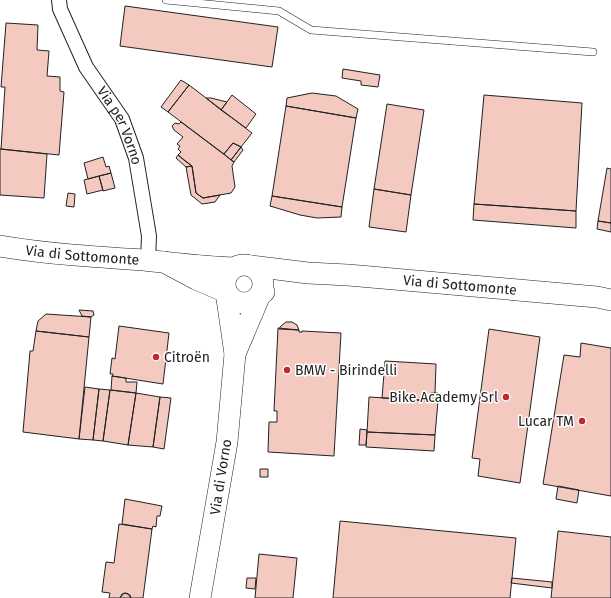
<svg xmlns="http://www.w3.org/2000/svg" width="611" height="598" font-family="'Fira Sans',sans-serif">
<rect width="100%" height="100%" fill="#fff"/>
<path fill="#f3c9c0" stroke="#222" d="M 125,6 L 278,27 L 272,67 L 120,46 Z
M 6,23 L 38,25 L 37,50 L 49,51 L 47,76 L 60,77 L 60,91 L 64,92 L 59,155 L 1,149 L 5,87 L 1,87 Z
M 343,69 L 380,75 L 378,87 L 361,85 L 361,81 L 342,78 Z
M 181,80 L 189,85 L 168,112 L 161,107 Z
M 189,85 L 252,133 L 241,147 L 233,143 L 224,154 L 168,112 Z
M 312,93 L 336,96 L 358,109 L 356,118 L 286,106 L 287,98 Z
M 232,95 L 256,114 L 246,128 L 221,110 Z
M 484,95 L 582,103 L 576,211 L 474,204 Z
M 206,98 L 211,98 L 227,102 L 221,110 Z
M 387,104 L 424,110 L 411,195 L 374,189 Z
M 286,106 L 356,118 L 342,207 L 272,196 Z
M 181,122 L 234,162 L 232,166 L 235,187 L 231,193 L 203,198 L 196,193 L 192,166 L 178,155 L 181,152 L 178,149 L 180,146 L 177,144 L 183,137 L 174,130 L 172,126 L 175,123 L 179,124 Z
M 233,143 L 241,147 L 231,160 L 224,154 Z
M 241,147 L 243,150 L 234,162 L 231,160 Z
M 0,149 L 47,154 L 44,198 L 0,195 Z
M 178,155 L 185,161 L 192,166 L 186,167 L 176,158 Z
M 103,157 L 106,167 L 109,166 L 111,173 L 88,179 L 84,163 Z
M 192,166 L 196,193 L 203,198 L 220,195 L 215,202 L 202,204 L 191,195 L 186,167 Z
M 607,168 L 611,169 L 611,223 L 598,221 Z
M 111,173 L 115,188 L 103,191 L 99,176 Z
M 99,176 L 103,190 L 87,194 L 84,180 Z
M 374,189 L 411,195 L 406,232 L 369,227 Z
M 68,193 L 75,194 L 74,207 L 66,206 Z
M 272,196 L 342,207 L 341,217 L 317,218 L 300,215 L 270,206 Z
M 474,204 L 576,211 L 576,228 L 473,220 Z
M 598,221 L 611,223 L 611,232 L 597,229 Z
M 79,310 L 93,311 L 94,315 L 91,317 L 82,316 Z
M 46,314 L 91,317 L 89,337 L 36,331 L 38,321 Z
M 286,322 L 292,322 L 297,325 L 299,330 L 279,329 L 281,326 Z
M 119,326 L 169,333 L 163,384 L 112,376 L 113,374 L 110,374 L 112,358 L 115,359 Z
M 278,328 L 299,330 L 299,332 L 302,332 L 302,331 L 341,333 L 334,456 L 268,452 L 269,422 L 277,422 L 277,411 L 274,411 Z
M 489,329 L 540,337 L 520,483 L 478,476 L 480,459 L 472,458 Z
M 36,331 L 89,337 L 79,439 L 23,432 L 30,351 L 33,351 Z
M 581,343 L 611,348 L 611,496 L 543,484 L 564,355 L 580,357 Z
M 385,361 L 436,364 L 435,393 L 431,393 L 430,401 L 382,398 Z
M 112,376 L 126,378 L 126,382 L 137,382 L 136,393 L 111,390 Z
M 85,387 L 99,389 L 93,440 L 79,439 Z
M 99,389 L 110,390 L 103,441 L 93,440 Z
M 110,390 L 136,393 L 128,445 L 103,441 Z
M 136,393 L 160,397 L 153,447 L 128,445 Z
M 431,393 L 438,393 L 440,397 L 438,401 L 430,401 Z
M 160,397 L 171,398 L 164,449 L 153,447 Z
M 369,397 L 438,401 L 435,435 L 367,432 Z
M 360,429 L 367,430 L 366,445 L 359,445 Z
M 367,432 L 435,435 L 434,451 L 366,447 Z
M 260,469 L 268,469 L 268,477 L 260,477 Z
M 558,486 L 579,490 L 577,503 L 556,499 Z
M 125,499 L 162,506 L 160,516 L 157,516 L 156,527 L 153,526 L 152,529 L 122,524 Z
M 340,521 L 516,538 L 510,598 L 333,598 Z
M 119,524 L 152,529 L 143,598 L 131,598 L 130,595 L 126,593 L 122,594 L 120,598 L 109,598 L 110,593 L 102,592 L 106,562 L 114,563 Z
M 558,531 L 611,537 L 611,598 L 551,598 Z
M 259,554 L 297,558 L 293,598 L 255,598 Z
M 247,578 L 256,578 L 255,589 L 246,588 Z
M 512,578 L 552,582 L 552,588 L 511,583 Z
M 124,593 L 128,594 L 131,598 L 120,598 Z"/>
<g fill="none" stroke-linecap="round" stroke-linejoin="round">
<g stroke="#222" stroke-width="8">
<path id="lane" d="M 166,0 L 279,11 L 311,30 L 593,52"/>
</g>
<g stroke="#222" stroke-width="16">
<g id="street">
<path id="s1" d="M 59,0 L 60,9 L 86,67 L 122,119 L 136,158 L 149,236 L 148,261"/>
</g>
</g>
<g stroke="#222" stroke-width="22">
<g id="secondary">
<path id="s2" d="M 0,246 C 48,254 96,257 144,260 C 173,263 203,267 233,268"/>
<path d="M 164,262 L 196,279 L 226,292 L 235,354 L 227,442 L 200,598"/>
<circle cx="244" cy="284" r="19"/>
<path id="s3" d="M 252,266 L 308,273 L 348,275 L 597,297 L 611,300"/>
<path d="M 235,354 L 260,295 L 264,292"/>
</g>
</g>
<use href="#lane" stroke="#fff" stroke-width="7"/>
<use href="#street" stroke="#fff" stroke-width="14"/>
<use href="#secondary" stroke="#fff" stroke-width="21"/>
</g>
<g fill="#c62828" stroke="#fff" stroke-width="1.5">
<circle cx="156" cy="357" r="4"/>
<circle cx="287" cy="370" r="4"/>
<circle cx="506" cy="397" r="4"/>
<circle cx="582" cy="421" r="4"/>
</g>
<g text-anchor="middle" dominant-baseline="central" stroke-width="3" stroke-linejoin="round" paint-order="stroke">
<g font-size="14" fill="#222" stroke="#fff">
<text stroke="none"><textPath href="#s1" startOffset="141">Via per Vorno</textPath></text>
<text stroke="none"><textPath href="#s2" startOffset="83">Via di Sottomonte</textPath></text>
<text stroke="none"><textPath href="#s3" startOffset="209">Via di Sottomonte</textPath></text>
<text transform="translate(221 477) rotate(-81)">Via di Vorno</text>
</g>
<g font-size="14" fill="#222" stroke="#fff" text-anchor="start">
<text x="164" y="357">Citroën</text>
<text x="295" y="370">BMW - Birindelli</text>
<text x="498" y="397" text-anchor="end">Bike Academy Srl</text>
<text x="574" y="421" text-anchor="end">Lucar TM</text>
</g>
</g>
</svg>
